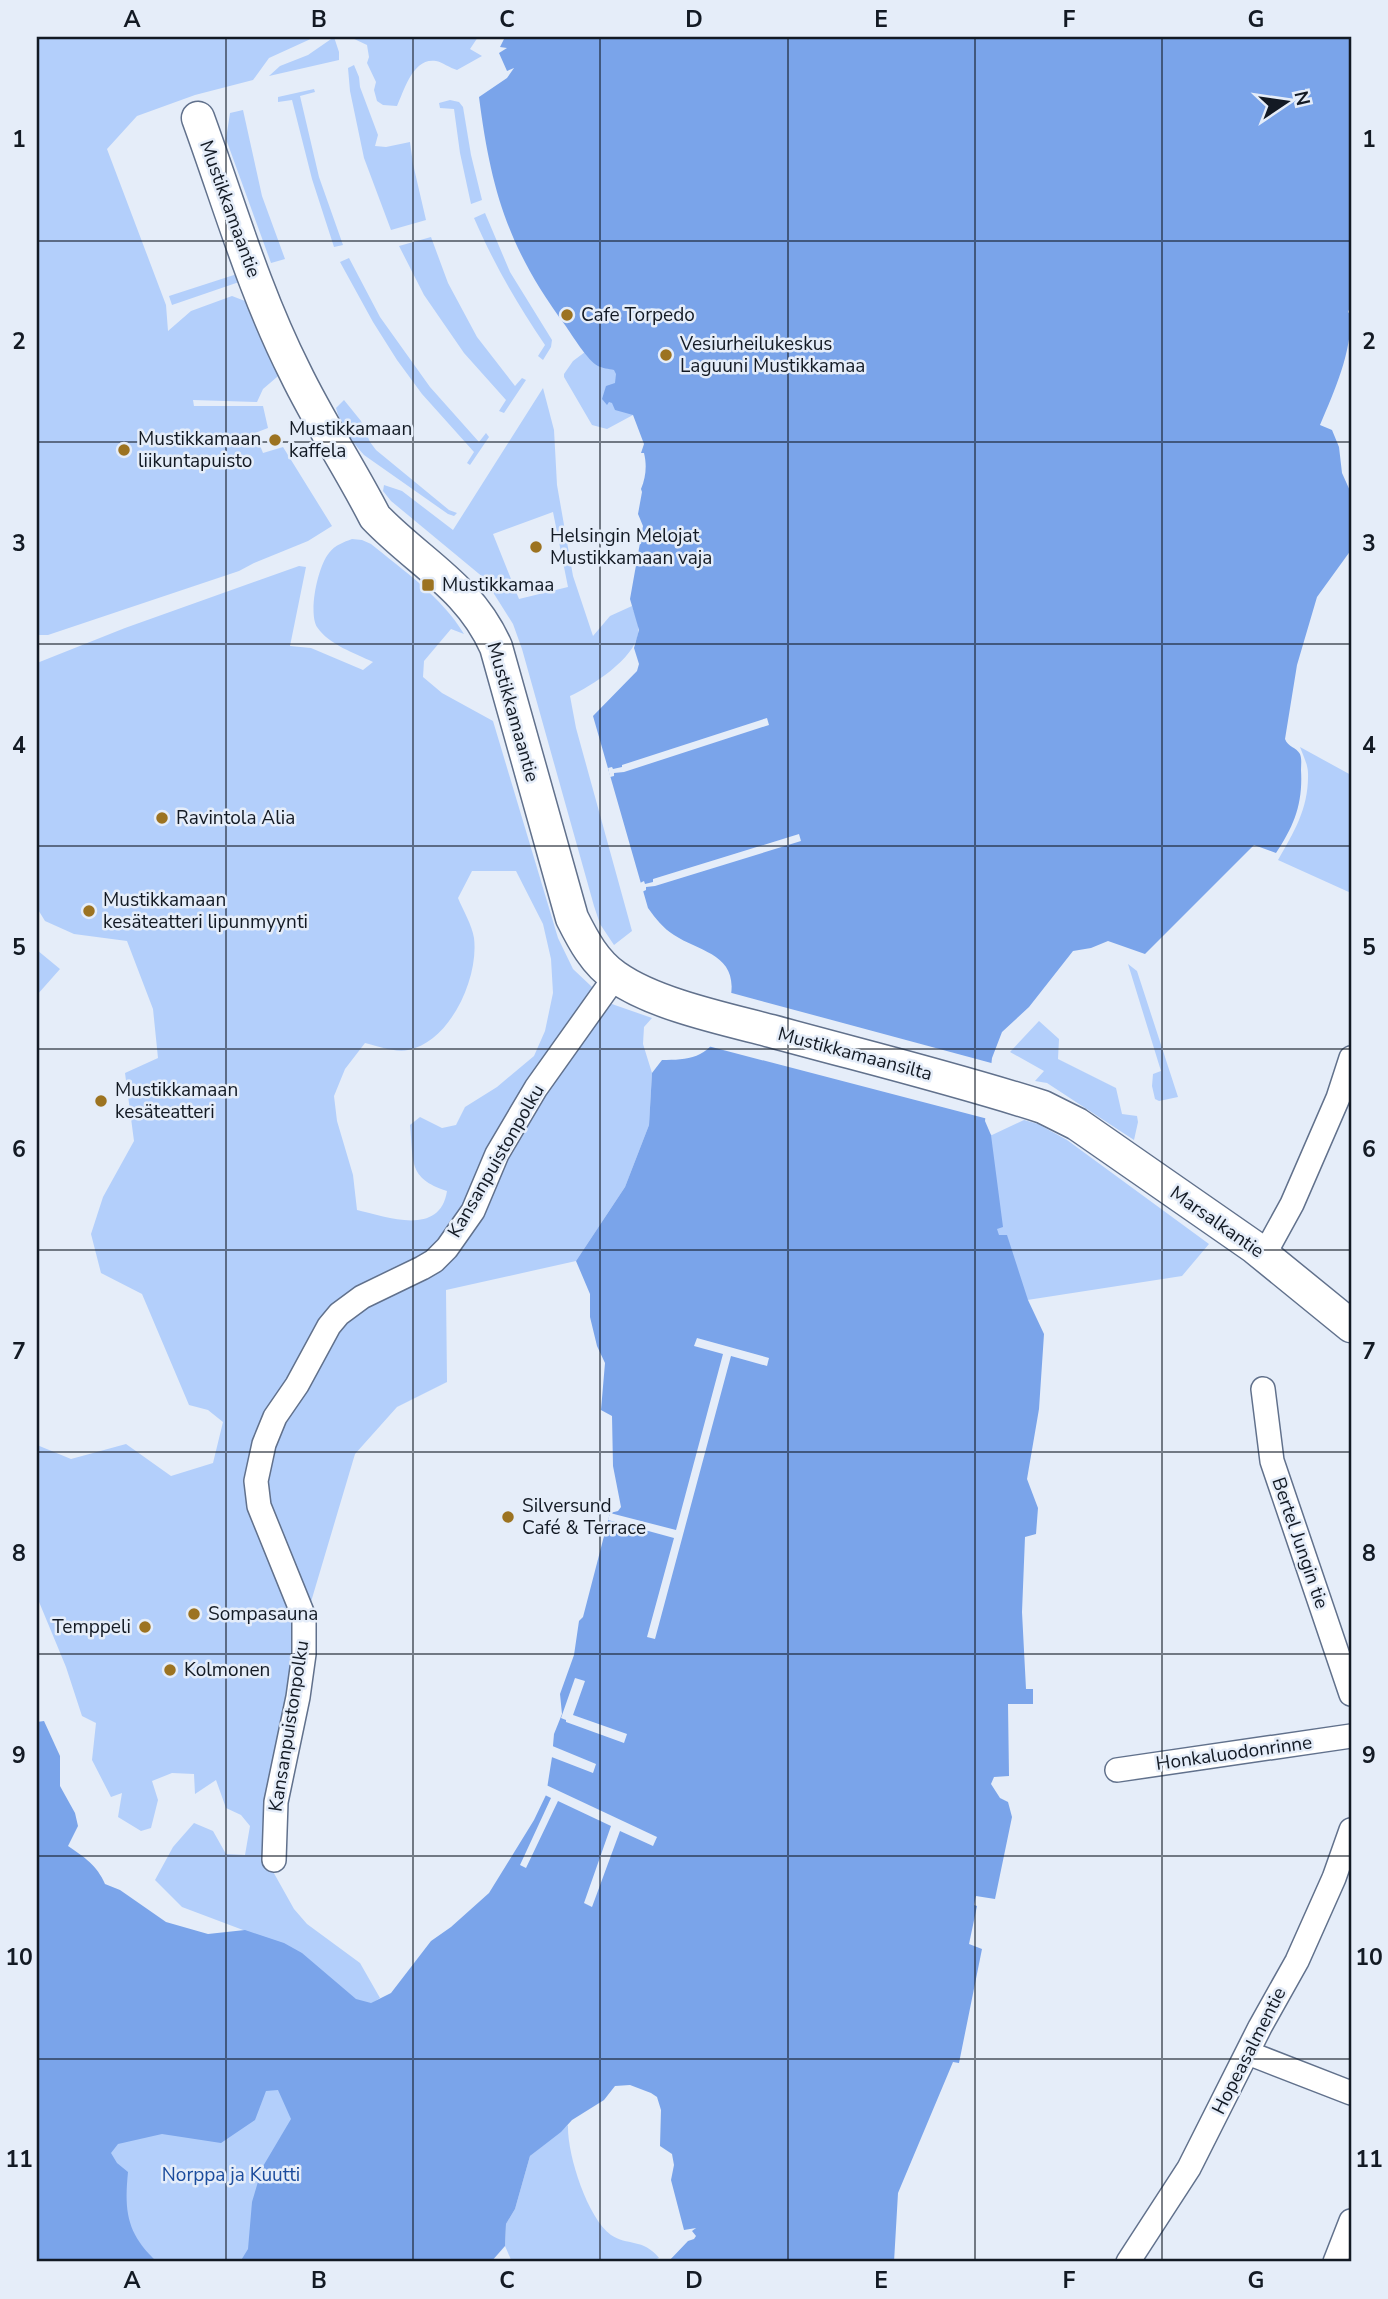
<svg xmlns="http://www.w3.org/2000/svg" width="1388" height="2299" font-family="'Nunito Sans',sans-serif">
<rect width="100%" height="100%" fill="#e5edf9"/>
<path fill="#b3cffb" fill-rule="evenodd" d="M 37,37 L 315,37 L 269,58 L 253,80 L 195,95 L 137,116 L 107,149 L 166,305 L 168,331 L 191,311 L 232,296 L 258,306 L 284,371 L 263,389 L 257,402 L 193,400 L 194,406 L 263,406 L 268,428 L 255,433 L 263,453 L 283,447 L 332,526 L 308,541 L 254,563 L 239,571 L 48,635 L 37,635 Z
M 334,37 L 339,52 L 339,60 L 269,76 L 280,66 L 308,55 Z
M 350,37 L 478,37 L 470,49 L 482,56 L 457,70 C 450,68 442,62 436,61 C 413,57 404,91 397,106 L 383,105 L 377,101 L 374,90 L 376,82 L 367,63 L 369,57 L 367,45 Z
M 354,65 L 359,77 L 360,87 L 378,135 L 375,146 L 386,147 L 410,142 L 413,164 L 426,220 L 391,230 L 364,158 L 350,91 L 348,68 Z
M 314,89 L 315,92 L 300,96 L 319,177 L 343,245 L 334,247 L 312,179 L 292,100 L 278,102 L 278,97 Z
M 450,100 L 459,102 L 463,107 L 471,155 L 482,200 L 471,204 L 460,153 L 454,109 L 440,108 L 439,103 Z
M 243,110 L 262,196 L 285,259 L 271,263 L 226,139 L 230,113 Z
M 485,213 L 510,272 L 552,340 L 551,347 L 543,360 L 538,356 L 545,345 C 517,304 494,264 474,218 Z
M 431,237 L 448,283 L 477,337 L 515,386 L 522,378 L 526,380 L 504,413 L 499,411 L 506,400 L 464,353 L 424,295 L 399,246 Z
M 349,258 L 380,317 L 430,387 L 479,442 L 486,433 L 489,437 L 470,465 L 467,463 L 474,452 L 422,394 L 397,360 L 373,322 L 340,262 Z
M 237,274 L 242,281 L 172,305 L 169,296 Z
M 718,286 L 633,415 L 607,429 L 592,425 L 564,377 L 564,374 L 573,361 L 585,352 Z
M 543,388 L 554,430 L 557,485 L 573,576 L 593,636 L 610,616 L 632,606 C 635,615 640,625 638,634 C 634,659 592,686 570,696 L 576,728 L 632,931 L 614,945 L 600,924 L 594,906 L 522,649 L 513,624 L 484,578 L 391,501 L 383,491 L 384,485 L 402,491 L 453,530 ZM 553,512 L 568,587 L 519,599 L 493,534 Z
M 344,400 L 361,421 L 370,442 L 376,450 L 449,510 L 457,513 L 454,516 L 448,514 L 364,455 C 352,442 340,425 336,408 Z
M 352,539 L 362,540 L 371,544 C 404,571 442,597 464,634 L 451,629 L 424,661 L 423,677 L 442,693 L 493,721 L 558,938 L 573,969 L 609,1003 L 652,1018 L 644,1027 L 643,1044 L 652,1073 L 649,1125 L 625,1187 L 576,1261 L 446,1290 L 447,1382 L 397,1407 L 355,1454 L 302,1632 L 266,1859 L 294,1909 L 307,1924 L 360,1963 L 380,1998 L 372,2003 L 378,2035 L 243,1930 L 182,1907 L 155,1880 L 173,1847 L 194,1823 L 213,1831 L 226,1854 L 245,1855 L 250,1826 L 241,1815 L 226,1808 L 216,1780 L 195,1794 L 194,1774 L 172,1773 L 152,1781 L 158,1800 L 151,1828 L 141,1831 L 118,1817 L 122,1793 L 111,1797 L 92,1760 L 96,1723 L 82,1716 L 66,1667 L 37,1597 L 37,1445 L 71,1459 L 126,1444 L 171,1476 L 213,1463 L 223,1422 L 208,1410 L 189,1405 L 142,1294 L 101,1273 L 91,1234 L 103,1197 L 134,1141 L 125,1073 L 158,1058 L 153,1009 L 127,941 L 74,934 L 45,921 L 37,908 L 37,663 L 125,628 L 299,566 L 306,567 L 290,646 L 311,648 L 363,670 L 373,662 C 355,653 329,645 317,627 C 308,612 318,566 329,553 C 335,545 344,542 352,539 ZM 472,871 L 516,871 L 543,924 L 551,959 L 553,993 L 545,1031 L 534,1056 L 497,1087 L 465,1107 L 456,1125 L 442,1128 L 420,1117 L 410,1125 C 414,1161 407,1178 447,1191 C 440,1237 387,1217 357,1210 L 353,1175 L 337,1121 L 334,1096 L 345,1069 L 365,1043 C 377,1046 396,1053 408,1050 C 450,1042 479,978 474,938 C 472,925 463,910 458,898 Z
M 1300,747 L 1351,775 L 1351,893 L 1278,860 C 1294,832 1309,808 1308,773 C 1308,765 1303,755 1300,747 Z
M 37,950 L 60,969 L 37,995 Z
M 1128,964 L 1137,971 L 1178,1097 L 1159,1101 L 1155,1099 L 1152,1086 L 1153,1074 L 1161,1071 Z
M 1039,1021 L 1059,1039 L 1058,1059 L 1116,1088 L 1122,1114 L 1137,1116 L 1138,1122 L 1134,1140 L 1047,1083 L 1035,1081 L 1044,1071 L 1010,1052 Z
M 1024,1120 L 1038,1124 L 1067,1140 L 1209,1244 L 1182,1276 L 1015,1302 L 992,1253 L 983,1132 L 992,1135 Z
M 288,2068 L 306,2262 L 117,2262 L 75,2117 Z
M 568,2125 C 567,2154 587,2217 611,2235 C 627,2246 643,2238 659,2258 L 650,2262 L 512,2262 L 505,2246 L 506,2224 L 515,2209 L 530,2156 Z"/>
<path fill="#7aa4ea" d="M 505,37 L 1351,37 L 1351,305 L 1348,312 L 1351,315 C 1351,354 1335,390 1320,425 L 1332,430 L 1339,447 L 1342,473 L 1351,493 L 1351,550 L 1317,597 L 1297,665 L 1285,739 C 1288,747 1296,747 1300,754 C 1302,759 1301,765 1301,770 C 1303,804 1294,826 1276,853 L 1254,845 L 1145,954 L 1108,941 L 1091,948 L 1073,951 L 1029,1007 L 1002,1032 L 992,1058 L 985,1121 L 991,1135 L 1003,1227 L 997,1229 L 999,1235 L 1007,1235 L 1028,1300 L 1044,1334 L 1039,1409 L 1027,1479 L 1038,1508 L 1036,1534 L 1025,1537 L 1022,1612 L 1026,1689 L 1033,1689 L 1033,1704 L 1008,1704 L 1009,1776 L 994,1777 L 991,1784 L 1000,1798 L 1008,1802 L 1012,1817 L 995,1899 L 976,1896 L 974,1905 L 977,1906 L 969,1944 L 982,1949 L 959,2063 L 953,2062 L 898,2193 L 894,2262 L 668,2262 L 688,2241 L 694,2239 L 696,2236 L 692,2231 L 696,2228 L 684,2230 L 671,2180 L 674,2165 L 672,2154 L 660,2146 L 661,2110 L 657,2097 L 651,2093 L 630,2085 L 615,2086 L 604,2100 L 572,2120 L 561,2132 L 530,2156 L 515,2209 L 506,2224 L 505,2246 L 491,2262 L 240,2262 L 248,2249 L 252,2202 L 262,2168 L 291,2119 L 278,2090 L 266,2091 L 255,2120 L 221,2143 L 162,2134 L 118,2144 L 111,2153 L 117,2163 L 128,2172 C 124,2212 127,2234 157,2262 L 37,2262 L 37,1722 L 44,1721 L 60,1756 L 60,1786 L 75,1813 L 78,1826 L 68,1846 C 84,1857 97,1865 105,1884 L 120,1890 L 166,1922 L 208,1934 L 245,1930 L 284,1943 L 302,1953 L 356,1999 L 371,2003 L 391,1993 L 431,1941 L 451,1927 L 489,1893 L 534,1820 L 546,1795 L 552,1757 L 554,1734 L 562,1714 L 560,1694 L 574,1655 L 579,1621 L 583,1617 L 610,1513 L 618,1511 L 621,1507 L 613,1466 L 612,1416 L 601,1410 L 605,1363 L 597,1346 L 590,1317 L 590,1294 L 576,1261 L 625,1187 L 649,1125 L 652,1073 L 662,1060 C 687,1060 710,1058 719,1031 C 723,1019 729,1007 731,995 C 737,954 700,952 674,935 C 663,928 656,919 648,908 L 593,716 L 637,671 L 639,664 L 634,648 L 639,630 L 630,599 L 643,526 L 638,514 L 642,492 L 641,489 C 646,477 647,465 644,453 L 641,453 L 644,444 L 633,415 L 615,410 L 612,403 L 609,402 L 607,405 L 602,399 L 606,386 L 615,383 L 616,374 L 614,370 C 609,369 602,368 598,366 C 588,361 572,335 565,325 C 508,248 491,190 479,97 L 507,78 L 514,68 L 507,71 L 499,53 L 507,48 L 500,47 Z"/>
<path fill="#e5edf9" d="M 767,718 L 769,725 L 624,772 L 614,773 L 614,776 L 610,777 L 608,768 L 612,767 L 613,769 L 622,767 L 622,765 Z
M 799,834 L 801,841 L 655,886 L 646,887 L 646,890 L 642,892 L 640,883 L 644,881 L 645,884 L 653,882 L 653,879 Z
M 728,992 L 995,1064 L 988,1119 L 704,1045 L 713,1037 Z
M 697,1338 L 769,1358 L 767,1366 L 731,1356 L 655,1639 L 647,1637 L 674,1538 L 608,1520 L 610,1513 L 676,1530 L 723,1354 L 694,1346 Z
M 575,1678 L 585,1681 L 573,1715 L 627,1734 L 624,1743 L 566,1722 L 566,1720 L 561,1718 Z
M 550,1745 L 596,1764 L 593,1773 L 549,1756 Z
M 544,1784 L 657,1837 L 653,1846 L 620,1831 L 592,1907 L 584,1903 L 611,1826 L 558,1801 L 526,1868 L 520,1865 L 551,1798 L 543,1794 Z"/>
<g fill="none" stroke-linecap="round" stroke-linejoin="round">
<g stroke="#61718c" stroke-width="26">
<path id="street" d="M 1264,1255 L 1292,1204 L 1338,1098 L 1351,1058
M 1263,1389 L 1272,1461 L 1351,1694
M 1117,1770 L 1351,1736
M 274,1860 L 276,1802 L 298,1697 L 304,1654 L 304,1617 L 259,1506 L 256,1481 L 264,1444 L 275,1417 L 297,1385 L 329,1326 L 339,1314 L 362,1297 L 422,1268 L 434,1261 L 447,1248 L 473,1211 L 497,1154 L 536,1088 L 615,977
M 1248,2053 L 1351,2093
M 1128,2262 L 1189,2168 L 1260,2027 L 1297,1961 L 1334,1878 L 1351,1830
M 1335,2262 L 1351,2221"/>
</g>
<g stroke="#61718c" stroke-width="35">
<path id="secondary" d="M 198,118 C 229,203 254,291 295,372 C 319,422 350,468 375,517 C 419,563 469,586 496,647 L 572,918 C 583,940 595,963 616,977 C 654,1004 725,1019 771,1031 C 862,1056 953,1078 1043,1107 L 1077,1124 L 1254,1247 L 1351,1326"/>
</g>
<use href="#street" stroke="#fff" stroke-width="23"/>
<use href="#secondary" stroke="#fff" stroke-width="32"/>
</g>
<path fill="none" stroke="#131a24" stroke-width="2" stroke-opacity="0.55" d="M 226,37 L 226,2262M 413,37 L 413,2262M 600,37 L 600,2262M 788,37 L 788,2262M 975,37 L 975,2262M 1162,37 L 1162,2262M 37,241 L 1351,241M 37,442 L 1351,442M 37,644 L 1351,644M 37,846 L 1351,846M 37,1049 L 1351,1049M 37,1250 L 1351,1250M 37,1452 L 1351,1452M 37,1654 L 1351,1654M 37,1856 L 1351,1856M 37,2059 L 1351,2059"/>
<g fill="#9c7321" stroke="#e5edf9" stroke-width="2.5">
<circle cx="567" cy="315" r="7"/>
<circle cx="666" cy="355" r="7"/>
<circle cx="275" cy="440" r="7"/>
<circle cx="124" cy="450" r="7"/>
<circle cx="536" cy="547" r="7"/>
<rect x="421" y="578" width="14" height="14" rx="3.5"/>
<circle cx="162" cy="818" r="7"/>
<circle cx="89" cy="911" r="7"/>
<circle cx="101" cy="1101" r="7"/>
<circle cx="508" cy="1517" r="7"/>
<circle cx="194" cy="1614" r="7"/>
<circle cx="145" cy="1627" r="7"/>
<circle cx="170" cy="1670" r="7"/>
</g>
<g text-anchor="middle" dominant-baseline="central" stroke-width="5" stroke-linejoin="round" paint-order="stroke">
<g font-size="19" fill="#131a24" stroke="#e5edf9">
<text transform="translate(230 209) rotate(70)">Mustikkamaantie</text>
<text transform="translate(513 712) rotate(74)">Mustikkamaantie</text>
<text transform="translate(855 1054) rotate(15)">Mustikkamaansilta</text>
<text transform="translate(496 1161) rotate(-60)">Kansanpuistonpolku</text>
<text transform="translate(1217 1222) rotate(35)">Marsalkantie</text>
<text transform="translate(1300 1543) rotate(71)">Bertel Jungin tie</text>
<text transform="translate(289 1726) rotate(-81)">Kansanpuistonpolku</text>
<text transform="translate(1234 1753) rotate(-8)">Honkaluodonrinne</text>
<text transform="translate(1249 2051) rotate(-63)">Hopeasalmentie</text>
</g>
<g font-size="19" fill="#131a24" stroke="#e5edf9" text-anchor="start">
<text x="581" y="315">Cafe Torpedo</text>
<text x="680" y="344">Vesiurheilukeskus<tspan x="680" dy="22">Laguuni Mustikkamaa</tspan></text>
<text x="289" y="429">Mustikkamaan<tspan x="289" dy="22">kaffela</tspan></text>
<text x="138" y="439">Mustikkamaan<tspan x="138" dy="22">liikuntapuisto</tspan></text>
<text x="550" y="536">Helsingin Melojat<tspan x="550" dy="22">Mustikkamaan vaja</tspan></text>
<text x="442" y="585">Mustikkamaa</text>
<text x="176" y="818">Ravintola Alia</text>
<text x="103" y="900">Mustikkamaan<tspan x="103" dy="22">kesäteatteri lipunmyynti</tspan></text>
<text x="115" y="1090">Mustikkamaan<tspan x="115" dy="22">kesäteatteri</tspan></text>
<text x="522" y="1506">Silversund<tspan x="522" dy="22">Café &amp; Terrace</tspan></text>
<text x="208" y="1614">Sompasauna</text>
<text x="131" y="1627" text-anchor="end">Temppeli</text>
<text x="184" y="1670">Kolmonen</text>
</g>
<g font-size="19" fill="#1b4c9d" stroke="#e5edf9">
<text x="231" y="2175">Norppa ja Kuutti</text>
</g>
</g>
<rect width="1388" height="2299" fill="none" stroke="#e5edf9" stroke-width="77"/>
<g transform="translate(1286 102) rotate(77)" stroke="#e5edf9" stroke-width="5" paint-order="stroke">
<path d="M0-5L12 26L0 18L-12 26Z" fill="#131a24"/>
<text y="-10" font-size="19" font-weight="bold" text-anchor="middle" fill="#131a24">N</text>
</g>
<rect x="38" y="38" width="1312" height="2222" fill="none" stroke="#131a24" stroke-width="2.5"/>
<g font-size="23" text-anchor="middle" font-weight="bold" fill="#131a24">
<text x="132" y="27">A</text>
<text x="319" y="27">B</text>
<text x="507" y="27">C</text>
<text x="694" y="27">D</text>
<text x="881" y="27">E</text>
<text x="1069" y="27">F</text>
<text x="1256" y="27">G</text>
<text x="19" y="147">1</text>
<text x="1369" y="147">1</text>
<text x="19" y="349">2</text>
<text x="1369" y="349">2</text>
<text x="19" y="551">3</text>
<text x="1369" y="551">3</text>
<text x="19" y="753">4</text>
<text x="1369" y="753">4</text>
<text x="19" y="955">5</text>
<text x="1369" y="955">5</text>
<text x="19" y="1157">6</text>
<text x="1369" y="1157">6</text>
<text x="19" y="1359">7</text>
<text x="1369" y="1359">7</text>
<text x="19" y="1561">8</text>
<text x="1369" y="1561">8</text>
<text x="19" y="1763">9</text>
<text x="1369" y="1763">9</text>
<text x="19" y="1965">10</text>
<text x="1369" y="1965">10</text>
<text x="19" y="2167">11</text>
<text x="1369" y="2167">11</text>
<text x="132" y="2288">A</text>
<text x="319" y="2288">B</text>
<text x="507" y="2288">C</text>
<text x="694" y="2288">D</text>
<text x="881" y="2288">E</text>
<text x="1069" y="2288">F</text>
<text x="1256" y="2288">G</text>
</g>
</svg>
